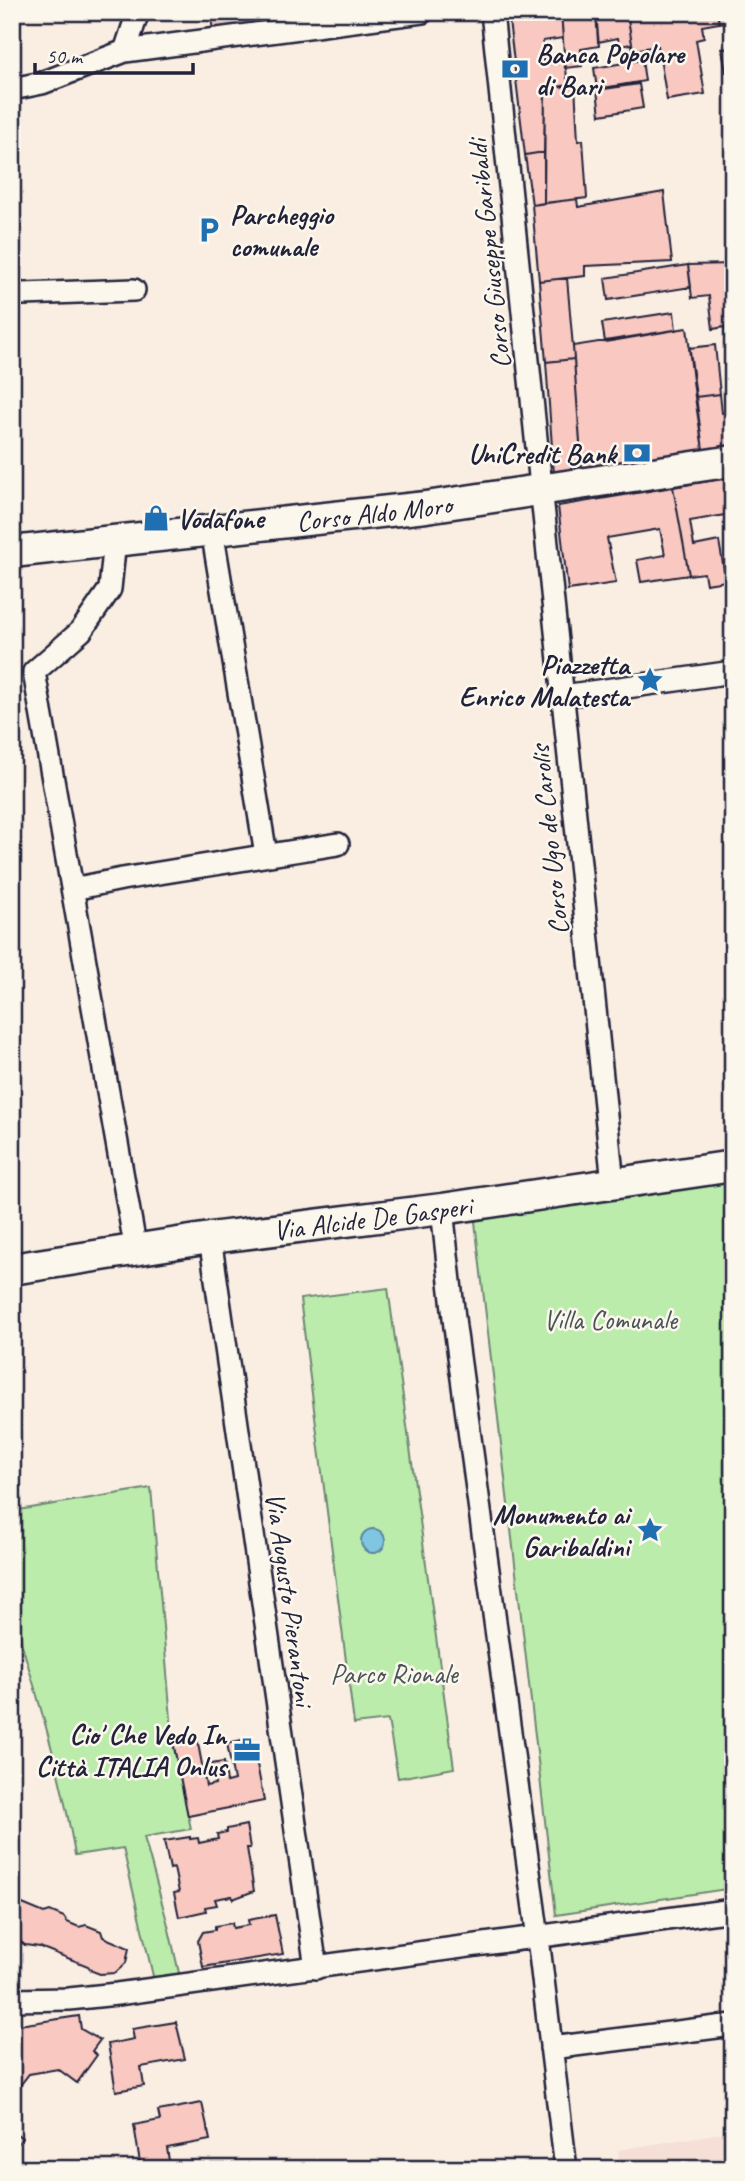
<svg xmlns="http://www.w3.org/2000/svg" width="745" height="2181" font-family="Caveat,sans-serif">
<rect width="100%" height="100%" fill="#faeee3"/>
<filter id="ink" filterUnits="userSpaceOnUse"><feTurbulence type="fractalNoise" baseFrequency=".0143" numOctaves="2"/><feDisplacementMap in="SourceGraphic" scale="14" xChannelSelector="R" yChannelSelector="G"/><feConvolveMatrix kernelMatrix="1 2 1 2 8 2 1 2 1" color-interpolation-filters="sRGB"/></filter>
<g filter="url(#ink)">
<path fill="#f5dfd6" d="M 733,2131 L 733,2169 L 620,2169 L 618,2150 Z"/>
<path fill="#bbecab" stroke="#6e8773" stroke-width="2" d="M 733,1177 L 733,1888 L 556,1915 L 474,1213 Z
M 388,1288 L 454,1768 L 398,1778 L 388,1720 L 354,1724 L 300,1299 Z
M 151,1488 L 173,1742 L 191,1829 L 144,1837 L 168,1925 L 182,1986 L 156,1989 L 123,1848 L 75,1855 C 62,1777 39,1701 16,1625 L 12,1626 L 12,1511 Z"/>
<path fill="#80c6e1" stroke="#5a849f" stroke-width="2" d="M361 1541a12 12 0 1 1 24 0a12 12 0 1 1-24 0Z"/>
<path fill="#f8c8c1" stroke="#22223b" stroke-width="2" d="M 210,12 L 273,12 L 275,28 L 214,36 Z
M 273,12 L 326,12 L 328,23 L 275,28 Z
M 508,12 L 561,12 L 563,38 L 543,41 L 543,65 L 565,61 L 568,86 L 545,89 L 544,152 L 525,155 Z
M 561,12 L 596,12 L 599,46 L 581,49 L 582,66 L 565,68 Z
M 596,12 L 627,12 L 632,44 L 619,46 L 618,38 L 598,42 Z
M 627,12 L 717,12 L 719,23 L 702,26 L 704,38 L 696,40 L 705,94 L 667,100 L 658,46 L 633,50 Z
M 717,12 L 733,12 L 733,25 L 732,21 L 719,23 Z
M 733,48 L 733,71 L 726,72 L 722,49 Z
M 642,60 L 645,81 L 597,89 L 594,68 Z
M 575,84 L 578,141 L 583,140 L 587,198 L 544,203 L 545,89 Z
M 639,84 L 643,108 L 600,115 L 597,90 Z
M 544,152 L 544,203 L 532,205 L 525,155 Z
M 664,192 L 672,262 L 585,266 L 585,276 L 539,281 L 532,205 L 577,199 L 578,207 Z
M 733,264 L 733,368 L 730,369 L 725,327 L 713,329 L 709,296 L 692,298 L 688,265 Z
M 688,265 L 691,287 L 608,300 L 605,278 Z
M 567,278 L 574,359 L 546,362 L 539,281 Z
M 674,312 L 676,330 L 605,342 L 602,323 Z
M 687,328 L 703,450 L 582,470 L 573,346 Z
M 715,345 L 720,394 L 695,397 L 689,348 Z
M 574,359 L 582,470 L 554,475 L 546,362 Z
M 733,368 L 733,394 L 729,369 Z
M 720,394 L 722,413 L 733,412 L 733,446 L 703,450 L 695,397 Z
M 733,477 L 733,521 L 726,523 L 725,515 L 690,521 L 694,546 L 719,541 L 726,581 L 706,584 L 704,573 L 689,575 L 673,487 Z
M 673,487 L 689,575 L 641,582 L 637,560 L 665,555 L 660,529 L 607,538 L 616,583 L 568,590 L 558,506 Z
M 197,1738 L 206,1786 L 215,1784 L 211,1764 L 224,1762 L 227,1782 L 234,1780 L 227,1743 L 252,1738 L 264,1801 L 188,1816 L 173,1742 Z
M 246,1825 L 250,1848 L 247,1848 L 254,1891 L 233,1899 L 232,1896 L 215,1899 L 217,1905 L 205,1907 L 206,1911 L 179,1917 L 174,1893 L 179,1892 L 174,1868 L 170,1869 L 164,1841 L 190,1837 L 190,1839 L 198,1838 L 199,1843 L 218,1839 L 217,1834 L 227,1832 L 227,1829 Z
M 20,1903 L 44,1913 L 50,1911 L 64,1917 L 67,1922 L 79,1927 L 86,1925 L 101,1931 L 103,1937 L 129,1948 L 126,1963 L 115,1973 L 100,1974 L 92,1971 L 88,1966 L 40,1947 L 25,1945 L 17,1939 L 12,1927 L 12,1916 Z
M 275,1915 L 283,1954 L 203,1967 L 198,1941 L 203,1932 L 215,1930 L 215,1926 L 232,1923 L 233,1928 L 249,1925 L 248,1920 Z
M 79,2016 L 81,2029 L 100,2040 L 92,2051 L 97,2055 L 77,2083 L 58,2069 L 29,2074 L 18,2088 L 12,2085 L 12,2026 Z
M 176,2022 L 185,2059 L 141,2067 L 144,2086 L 116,2091 L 108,2044 L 134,2039 L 132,2029 Z
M 202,2103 L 210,2140 L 167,2148 L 170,2167 L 141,2169 L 134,2125 L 160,2120 L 158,2111 Z
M 12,2130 L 22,2138 L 12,2152 Z"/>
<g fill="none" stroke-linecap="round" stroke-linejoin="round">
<g stroke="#22223b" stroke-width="26">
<path id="street" d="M 492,12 L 613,1183
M 125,51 L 138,12
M 12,89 L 42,83 L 125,51 L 422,12
M 12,292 L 23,294 L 134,290
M 212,530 L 266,855
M 115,540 L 110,589 L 81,631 L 34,672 L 136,1251
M 563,696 L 733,672
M 73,889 L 122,879 L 338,844
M 442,1209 L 455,1327 L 538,1938 L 566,2169
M 210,1238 L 316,1968
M 12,2000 L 69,1999 L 117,1994 L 733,1910
M 551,2048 L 733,2025"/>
</g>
<g stroke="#22223b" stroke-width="35">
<g id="secondary">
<path id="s1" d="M 12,552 L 426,507 L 733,461"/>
<path id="s2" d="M 12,1269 L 210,1238 L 442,1209 L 733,1166"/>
</g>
</g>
<use href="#street" stroke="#fbf7ec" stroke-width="21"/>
<use href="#secondary" stroke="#fbf7ec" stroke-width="30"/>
</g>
</g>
<defs>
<g id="bank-bare" transform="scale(2.1)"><path d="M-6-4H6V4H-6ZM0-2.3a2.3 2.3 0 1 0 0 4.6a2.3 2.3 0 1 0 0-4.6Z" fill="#1f6fb2" stroke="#fbf7ec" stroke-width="2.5" paint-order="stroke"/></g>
<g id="parking-bare" transform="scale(2.1)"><path d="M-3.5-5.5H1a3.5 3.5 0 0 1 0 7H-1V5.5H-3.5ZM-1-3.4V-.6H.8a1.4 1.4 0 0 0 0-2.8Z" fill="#1f6fb2" stroke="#fbf7ec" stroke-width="2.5" paint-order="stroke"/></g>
<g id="shop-bare" transform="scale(2.1)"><path d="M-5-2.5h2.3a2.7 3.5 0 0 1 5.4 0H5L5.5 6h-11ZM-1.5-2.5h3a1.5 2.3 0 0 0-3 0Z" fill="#1f6fb2" stroke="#fbf7ec" stroke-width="2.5" paint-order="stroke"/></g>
<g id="sight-bare" transform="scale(2.1)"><path d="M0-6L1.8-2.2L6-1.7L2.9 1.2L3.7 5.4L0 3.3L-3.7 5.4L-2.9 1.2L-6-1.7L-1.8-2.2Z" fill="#1f6fb2" stroke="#fbf7ec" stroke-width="2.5" paint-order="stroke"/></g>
<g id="office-bare" transform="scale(2.1)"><path d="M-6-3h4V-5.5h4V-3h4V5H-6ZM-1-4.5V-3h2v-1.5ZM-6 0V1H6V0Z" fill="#1f6fb2" stroke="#fbf7ec" stroke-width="2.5" paint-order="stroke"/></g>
</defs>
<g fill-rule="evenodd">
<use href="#bank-bare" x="515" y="69"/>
<use href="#parking-bare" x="209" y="230"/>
<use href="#bank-bare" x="637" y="453"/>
<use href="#shop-bare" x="156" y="518"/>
<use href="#sight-bare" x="650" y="680"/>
<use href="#sight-bare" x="650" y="1530"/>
<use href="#office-bare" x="247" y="1750"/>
</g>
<g text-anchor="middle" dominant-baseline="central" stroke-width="5" stroke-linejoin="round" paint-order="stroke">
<g font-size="28" font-weight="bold" fill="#22223b" stroke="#fbf7ec" text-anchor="end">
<text x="536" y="53" text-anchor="start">Banca Popolare<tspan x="536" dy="32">di Bari</tspan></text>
<text x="230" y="214" text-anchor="start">Parcheggio<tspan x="230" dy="32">comunale</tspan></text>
<text x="616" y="453">UniCredit Bank</text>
<text x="177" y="518" text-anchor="start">Vodafone</text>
<text x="629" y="664">Piazzetta<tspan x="629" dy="32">Enrico Malatesta</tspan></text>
<text x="629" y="1514">Monumento ai<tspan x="629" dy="32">Garibaldini</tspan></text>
<text x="226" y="1734">Cio' Che Vedo In<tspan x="226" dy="32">Città ITALIA Onlus</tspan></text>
</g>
<g font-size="28" fill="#22223b" stroke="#fbf7ec">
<text transform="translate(489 254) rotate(-96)">Corso Giuseppe Garibaldi</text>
<text stroke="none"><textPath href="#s1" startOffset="364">Corso Aldo Moro</textPath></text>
<text transform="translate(549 840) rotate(-96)">Corso Ugo de Carolis</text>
<text stroke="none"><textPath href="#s2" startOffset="364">Via Alcide De Gasperi</textPath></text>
<text transform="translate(290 1599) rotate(82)">Via Augusto Pierantoni</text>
</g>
<g font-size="28" fill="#485457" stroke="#fbf7ec">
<text x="610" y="1319">Villa Comunale</text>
<text x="394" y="1673">Parco Rionale</text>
</g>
</g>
<rect width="745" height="2181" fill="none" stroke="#fbf7ec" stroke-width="42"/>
<rect x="21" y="21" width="703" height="2139" fill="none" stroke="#22223b" stroke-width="2.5" filter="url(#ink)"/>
<path d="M35 63v10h158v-10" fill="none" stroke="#22223b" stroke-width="3.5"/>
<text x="46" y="63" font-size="21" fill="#22223b" stroke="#fbf7ec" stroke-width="5" paint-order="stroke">50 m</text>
</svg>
